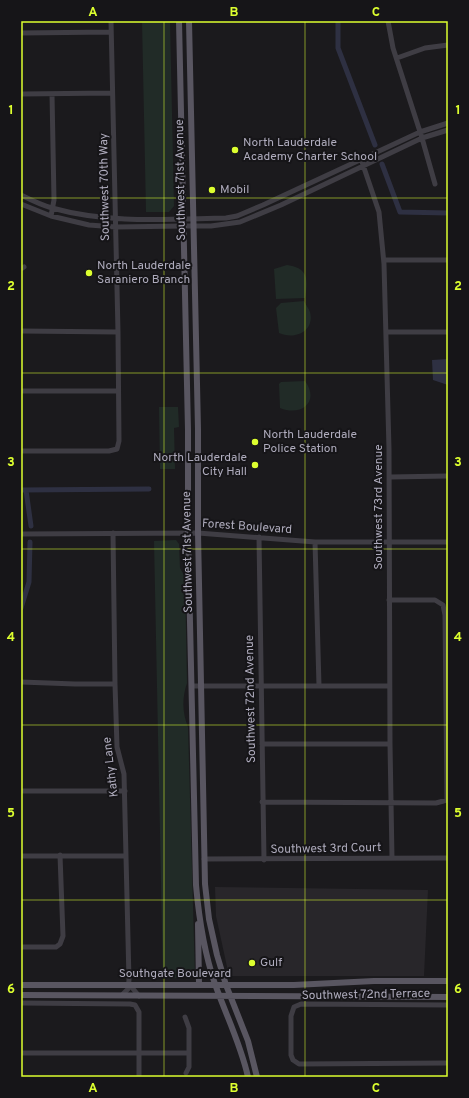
<svg xmlns="http://www.w3.org/2000/svg" width="469" height="1098" font-family="Overpass,sans-serif">
<rect width="100%" height="100%" fill="#1b1a1d"/>
<path fill="#28262a" d="M 215,887 L 428,890 L 424,976 L 229,976 L 216,916 Z"/>
<path fill="#212b27" d="M 142,21 L 170,21 L 174,206 L 169,212 L 146,212 Z
M 287,265 C 309,268 308,280 305,298 L 276,299 L 274,269 Z
M 304,301 C 306,305 309,309 310,312 C 315,332 294,340 279,333 L 276,308 L 281,303 Z
M 305,381 C 320,401 302,417 280,408 L 279,384 L 281,382 Z
M 159,407 L 178,407 L 179,427 L 174,428 L 175,469 L 160,469 Z
M 176,540 L 179,544 L 180,568 L 185,577 L 187,683 C 182,698 182,712 188,727 L 195,977 L 163,979 L 154,541 Z"/>
<path fill="#2e3042" d="M 448,359 L 448,385 L 433,380 L 432,360 Z"/>
<g fill="none" stroke-linecap="round" stroke-linejoin="round">
<path stroke="#2e3042" stroke-width="5" d="M 338,21 L 338,48 L 375,145
M 382,164 L 400,212 L 448,213
M 21,490 L 149,489
M 26,490 L 31,526
M 21,608 L 29,582 L 30,542"/>
<path stroke="#3f3d44" stroke-width="5" d="M 388,21 L 393,48 L 422,138 L 435,184
M 21,33 L 111,32
M 397,58 L 425,48 L 448,45
M 21,94 L 112,93
M 361,159 L 379,212 L 384,264 L 389,449 L 390,744 L 392,858
M 21,195 C 31,200 41,205 52,208 C 109,224 168,219 226,218 L 237,216 L 263,205 L 420,132 L 448,123
M 21,204 L 51,216 L 89,225 L 116,227 L 183,226 L 211,226 L 240,222 L 281,205 L 422,138 L 448,130
M 51,216 L 54,200 L 52,94
M 384,260 L 448,260
M 21,269 L 24,267
M 21,331 L 118,332
M 386,332 L 448,332
M 21,391 L 118,391
M 21,451 L 109,451 L 117,449 L 119,441 L 118,332 L 111,21
M 390,477 L 448,476
M 113,533 L 115,684 L 117,747 L 124,774 L 129,980 L 128,989 L 122,995
M 21,534 L 198,533 L 315,542 L 448,542
M 259,537 L 264,860
M 315,542 L 319,686
M 21,682 L 75,684 L 115,684
M 192,686 L 389,686
M 262,744 L 390,744
M 21,791 L 125,791
M 262,802 L 436,803 L 447,800 L 445,615 L 443,605 L 435,600 L 389,600
M 21,856 L 126,856
M 204,859 L 448,858
M 21,947 L 56,947 L 60,944 L 63,936 L 60,855
M 129,984 L 139,996
M 21,1003 L 130,1004 L 135,1005 L 139,1012 L 139,1077
M 448,1005 L 301,1004 L 294,1007 L 291,1016 L 291,1055 L 293,1060 L 299,1064 L 448,1063
M 185,1017 L 189,1028 L 189,1067 L 186,1073
M 21,1053 L 189,1053"/>
<path stroke="#595661" stroke-width="6" d="M 179,21 L 188,430 L 188,534 L 196,885 C 199,919 204,952 215,984 C 226,1015 241,1045 248,1077
M 189,21 L 198,429 L 198,533 L 205,884 L 209,919 L 217,955 L 226,985 L 248,1041 L 257,1077
M 198,924 L 199,984
M 21,985 L 294,985 L 374,981 L 448,981
M 21,995 L 448,997"/>
</g>
<path fill="none" stroke="#ddff2f" stroke-width="1" stroke-opacity="0.55" d="M 164,21 L 164,1077M 305,21 L 305,1077M 21,198 L 448,198M 21,373 L 448,373M 21,549 L 448,549M 21,725 L 448,725M 21,900 L 448,900"/>
<g fill="#ddff2f" stroke="#161518" stroke-width="1.5">
<circle cx="235" cy="150" r="4"/>
<circle cx="212" cy="190" r="4"/>
<circle cx="89" cy="273" r="4"/>
<circle cx="255" cy="442" r="4"/>
<circle cx="255" cy="465" r="4"/>
<circle cx="252" cy="963" r="4"/>
</g>
<g text-anchor="middle" dominant-baseline="central" stroke-width="4" stroke-linejoin="round" paint-order="stroke">
<g font-size="12" fill="#afacbd" stroke="#161518" text-anchor="start">
<text x="243" y="143">North Lauderdale<tspan x="243" dy="14">Academy Charter School</tspan></text>
<text x="220" y="190">Mobil</text>
<text x="97" y="266">North Lauderdale<tspan x="97" dy="14">Saraniero Branch</tspan></text>
<text x="263" y="435">North Lauderdale<tspan x="263" dy="14">Police Station</tspan></text>
<text x="247" y="458" text-anchor="end">North Lauderdale<tspan x="247" dy="14">City Hall</tspan></text>
<text x="260" y="963">Gulf</text>
</g>
<g font-size="12" fill="#afacbd" stroke="#161518">
<text transform="translate(181 180) rotate(-91)">Southwest 71st Avenue</text>
<text transform="translate(105 187) rotate(-91)">Southwest 70th Way</text>
<text transform="translate(379 507) rotate(-90)">Southwest 73rd Avenue</text>
<text transform="translate(247 527) rotate(4)">Forest Boulevard</text>
<text transform="translate(188 552) rotate(-91)">Southwest 71st Avenue</text>
<text transform="translate(251 699) rotate(-91)">Southwest 72nd Avenue</text>
<text transform="translate(111 767) rotate(-97)">Kathy Lane</text>
<text transform="translate(326 849) rotate(-1)">Southwest 3rd Court</text>
<text x="175" y="974">Southgate Boulevard</text>
<text transform="translate(366 995) rotate(-1)">Southwest 72nd Terrace</text>
</g>
</g>
<rect width="469" height="1098" fill="none" stroke="#161518" stroke-width="44"/>
<rect x="22" y="22" width="425" height="1054" fill="none" stroke="#ddff2f" stroke-width="1.5"/>
<g font-size="13" text-anchor="middle" font-weight="bold" fill="#ddff2f">
<text x="93" y="16">A</text>
<text x="234" y="16">B</text>
<text x="376" y="16">C</text>
<text x="11" y="114">1</text>
<text x="458" y="114">1</text>
<text x="11" y="290">2</text>
<text x="458" y="290">2</text>
<text x="11" y="466">3</text>
<text x="458" y="466">3</text>
<text x="11" y="641">4</text>
<text x="458" y="641">4</text>
<text x="11" y="817">5</text>
<text x="458" y="817">5</text>
<text x="11" y="993">6</text>
<text x="458" y="993">6</text>
<text x="93" y="1092">A</text>
<text x="234" y="1092">B</text>
<text x="376" y="1092">C</text>
</g>
</svg>
